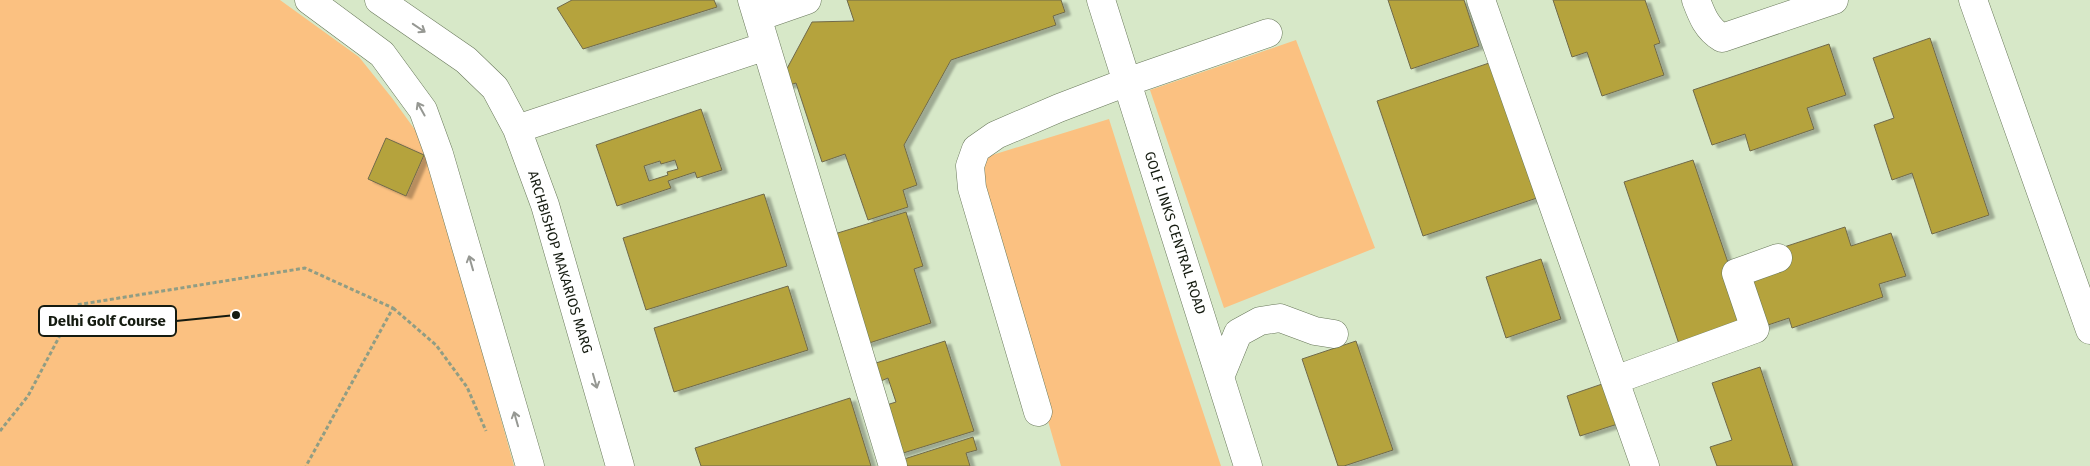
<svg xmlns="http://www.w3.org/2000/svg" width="2090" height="466" font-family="'Fira Sans',sans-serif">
<defs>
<filter id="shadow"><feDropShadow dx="5.5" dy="3" stdDeviation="1" flood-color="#0004"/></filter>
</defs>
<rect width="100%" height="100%" fill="#d7e8c8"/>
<path fill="#fbc181" d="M 0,0 L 280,0 L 359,57 L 392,98 L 421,138 L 431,165 L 514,466 L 0,466 Z
M 1296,40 L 1375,248 L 1224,308 L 1150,90 Z
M 1109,119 L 1176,331 L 1221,466 L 1061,466 L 973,161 Z"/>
<path fill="#b5a33c" stroke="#706a4b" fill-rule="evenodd" filter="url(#shadow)" d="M 714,0 L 717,7 L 583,49 L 557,8 L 572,0 Z
M 847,0 L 1061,0 L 1065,12 L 1053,16 L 1056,25 L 951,60 L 904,145 L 917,185 L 903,190 L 908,207 L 868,220 L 845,154 L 822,162 L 796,83 L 786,86 L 783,76 L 812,22 L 854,21 Z
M 1388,0 L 1464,0 L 1479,46 L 1411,69 Z
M 1553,0 L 1645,0 L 1660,43 L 1654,45 L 1664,75 L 1602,96 L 1587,52 L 1572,57 Z
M 1930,38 L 1989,215 L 1932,234 L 1912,173 L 1892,180 L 1874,125 L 1894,118 L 1873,58 Z
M 1829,44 L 1846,95 L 1807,108 L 1814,129 L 1750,151 L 1745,134 L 1712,145 L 1693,90 Z
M 1495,61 L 1540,197 L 1423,236 L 1377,101 Z
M 701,109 L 722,170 L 697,178 L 695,172 L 668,181 L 671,188 L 617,206 L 596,145 ZM 675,160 L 678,169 L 667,172 L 668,175 L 649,181 L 644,166 L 660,161 L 661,164 Z
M 386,138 L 424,155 L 406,196 L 368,179 Z
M 1693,160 L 1749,324 L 1680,347 L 1624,182 Z
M 764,194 L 787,266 L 646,310 L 623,238 Z
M 906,212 L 923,266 L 914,269 L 931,323 L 863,345 L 828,236 Z
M 1845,227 L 1851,246 L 1891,233 L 1906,276 L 1879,284 L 1883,297 L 1792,328 L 1789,318 L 1759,328 L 1744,282 L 1788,268 L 1781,248 Z
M 1541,259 L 1561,319 L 1506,338 L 1486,277 Z
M 788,286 L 808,350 L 674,392 L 654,328 Z
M 945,341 L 974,431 L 900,454 L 880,407 L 896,402 L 888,378 L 881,381 L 876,363 Z
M 1356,341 L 1393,450 L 1344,466 L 1338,466 L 1302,359 Z
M 1760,367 L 1793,466 L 1717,466 L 1710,447 L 1732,440 L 1712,383 Z
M 1611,381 L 1624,422 L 1580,436 L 1567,396 Z
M 850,398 L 871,466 L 701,466 L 695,448 Z
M 973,437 L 977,450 L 966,453 L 970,466 L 900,466 L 898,461 Z"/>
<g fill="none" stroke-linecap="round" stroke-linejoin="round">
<g stroke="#69785b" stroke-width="29">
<path id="minor" d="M 309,0 L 382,54 L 423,110 L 439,154 L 530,466
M 379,0 L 466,60 L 495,88 L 517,129 L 545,205 L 620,466
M 752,0 L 893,466
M 1101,0 L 1248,466
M 1481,0 L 1645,466
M 1696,0 C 1702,16 1707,29 1722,38 L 1834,0
M 1973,0 L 2090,330
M 758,17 L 807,0
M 517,129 L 766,46
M 1220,377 L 1238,333 L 1260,321 L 1280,318 L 1315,331 L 1334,334
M 1615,380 L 1755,329 L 1736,273 L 1778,258
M 1038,412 L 972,188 L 970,166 L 976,149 L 996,135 L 1059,108 L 1127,82 L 1268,33"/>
</g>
<path stroke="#909d84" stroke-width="3" stroke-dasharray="4 2.5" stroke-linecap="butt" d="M 393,308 L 436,345 L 467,387 L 486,431
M 0,431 L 28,396 L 76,305 L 305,268 L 393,308 L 306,466"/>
<use href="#minor" stroke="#fff" stroke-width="28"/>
</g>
<defs><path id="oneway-shaft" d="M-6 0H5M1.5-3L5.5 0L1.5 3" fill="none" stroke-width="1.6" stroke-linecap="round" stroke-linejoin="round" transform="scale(1.25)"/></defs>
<g stroke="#969893">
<use href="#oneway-shaft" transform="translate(419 28) rotate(34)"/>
<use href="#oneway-shaft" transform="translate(421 109) rotate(-119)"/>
<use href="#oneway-shaft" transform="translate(471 263) rotate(-106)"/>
<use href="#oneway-shaft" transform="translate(595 381) rotate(74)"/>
<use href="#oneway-shaft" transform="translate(516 419) rotate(-106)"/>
</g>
<g text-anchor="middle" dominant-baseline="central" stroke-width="5" stroke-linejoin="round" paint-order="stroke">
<g font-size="14" fill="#151b10" stroke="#fff">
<text transform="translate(1175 233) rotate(72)">GOLF LINKS CENTRAL ROAD</text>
<text transform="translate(560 262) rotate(73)">ARCHBISHOP MAKARIOS MARG</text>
</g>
</g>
<path fill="none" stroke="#151b10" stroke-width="2" d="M236 315L176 321"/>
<circle fill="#151b10" stroke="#fff" stroke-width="2" cx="236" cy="315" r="5"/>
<rect fill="#fff" stroke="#151b10" stroke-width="2" x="39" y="306" width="137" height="30" rx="5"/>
<g font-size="15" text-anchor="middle" font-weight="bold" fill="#151b10">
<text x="107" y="326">Delhi Golf Course</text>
</g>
</svg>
